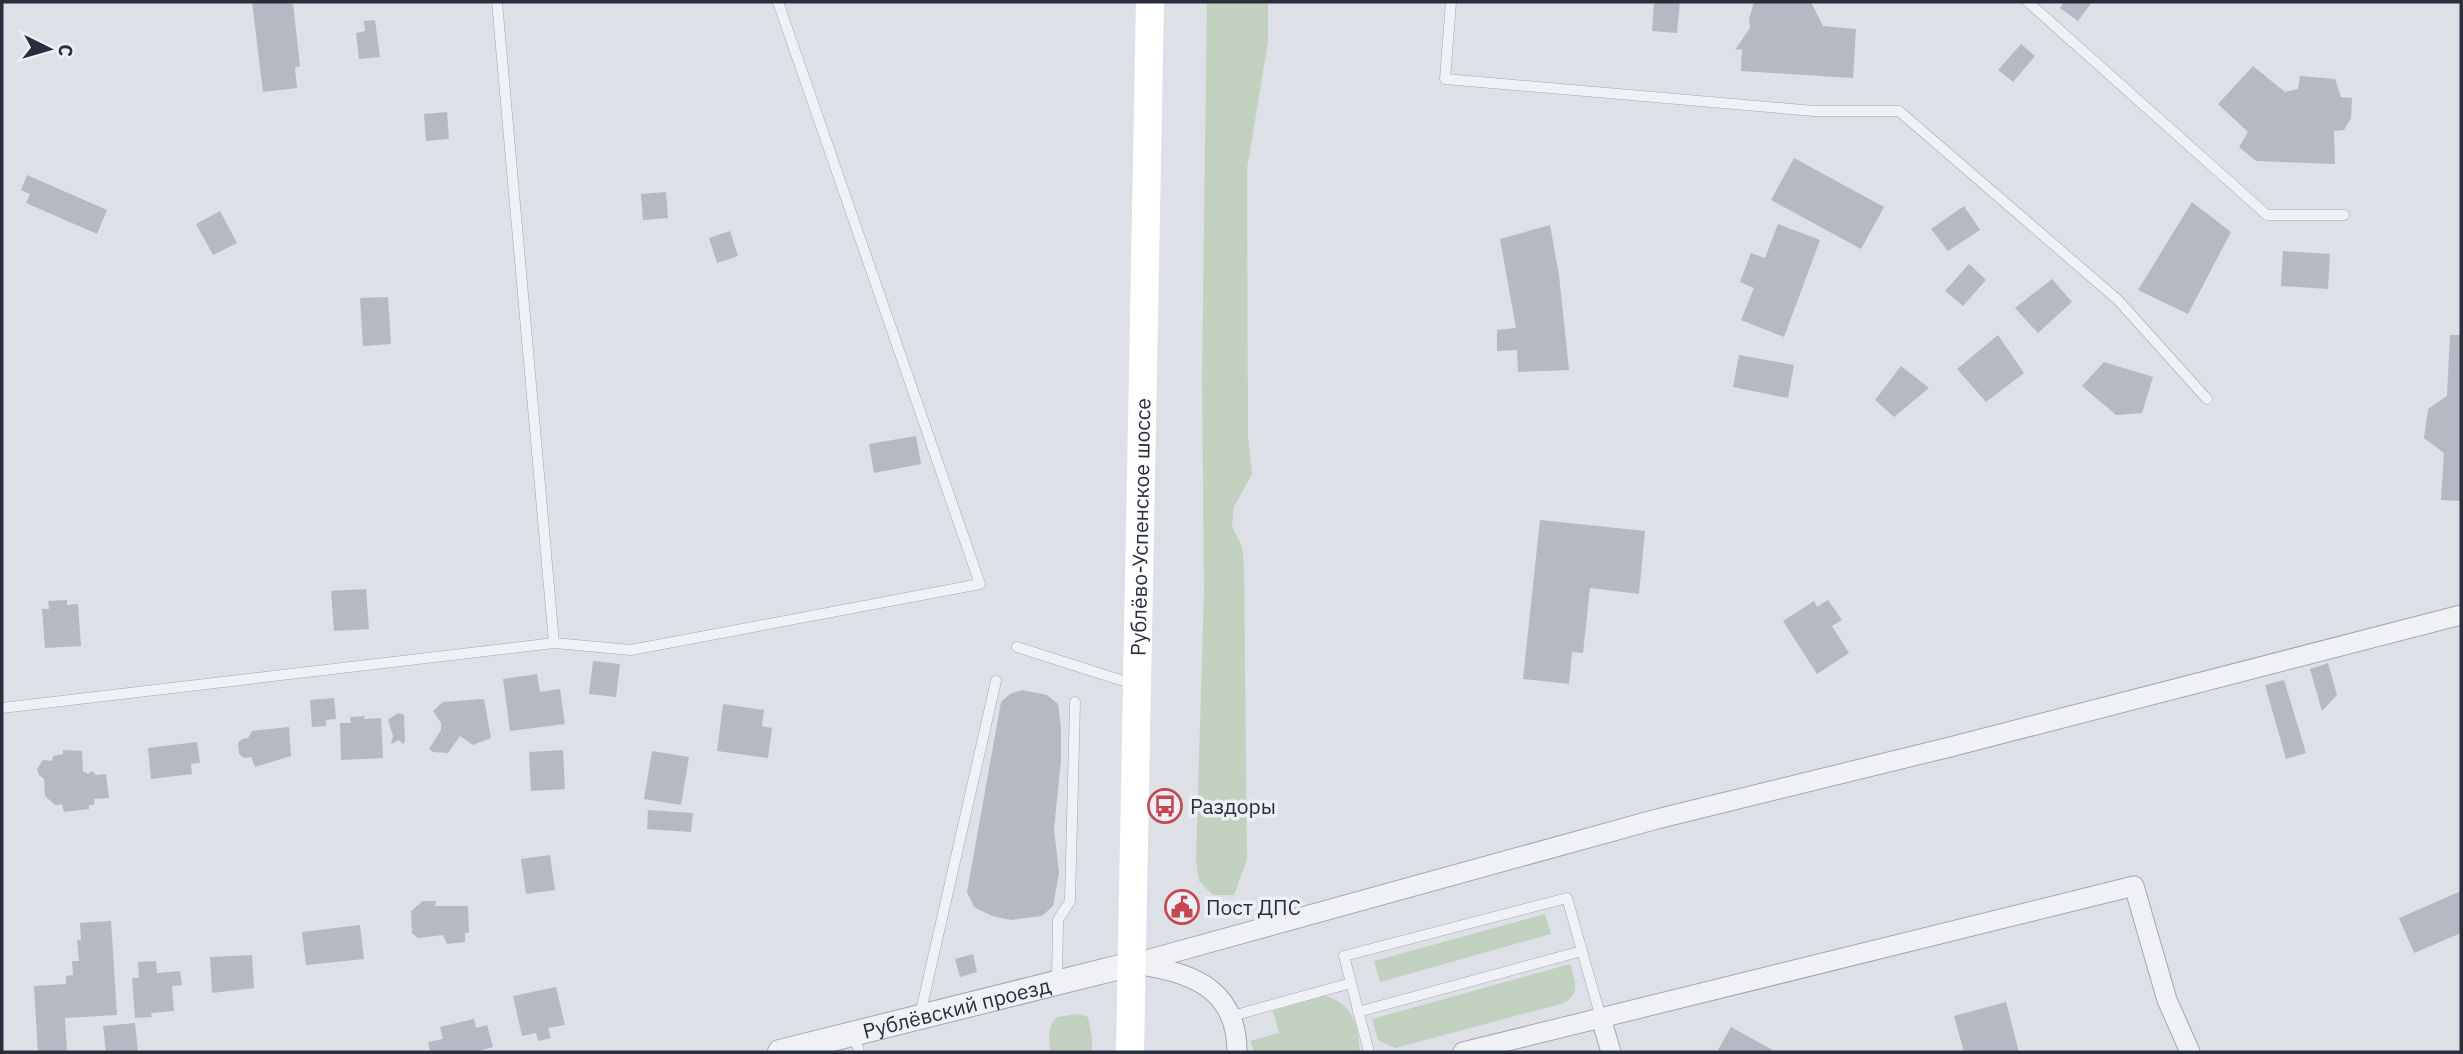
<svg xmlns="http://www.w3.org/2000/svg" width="2463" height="1054" font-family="'IBM Plex Sans',sans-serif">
<rect width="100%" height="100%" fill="#dde0e6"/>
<path fill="#c2d0bf" d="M 1207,2 L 1268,2 L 1268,42 L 1247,169 L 1248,436 L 1252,474 L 1234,507 L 1232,527 L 1242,546 L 1244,566 L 1247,859 L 1234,895 L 1213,895 L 1199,881 L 1196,861 L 1204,590 L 1202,377 Z
M 1545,914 L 1551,934 L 1380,982 L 1374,961 Z
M 1570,964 C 1575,980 1581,993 1564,1003 L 1395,1048 L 1378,1040 L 1372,1019 Z
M 1325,996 C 1353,1003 1358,1026 1360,1052 L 1254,1052 L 1250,1041 L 1279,1033 L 1273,1011 Z
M 1078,1014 L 1088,1017 L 1092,1037 L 1092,1052 L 1050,1052 L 1049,1035 L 1051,1025 L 1057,1017 Z"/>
<path fill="#b5b9c3" d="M 252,2 L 286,2 L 293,4 L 300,66 L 295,68 L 297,88 L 263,92 Z
M 1654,2 L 1680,2 L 1677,33 L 1652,31 Z
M 1754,2 L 1811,2 L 1823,26 L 1856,29 L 1853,78 L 1741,71 L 1742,49 L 1735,50 L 1750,28 L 1749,19 Z
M 2064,2 L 2092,2 L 2078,21 L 2060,8 Z
M 375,20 L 380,57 L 359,59 L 356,33 L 365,31 L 364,21 Z
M 2021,44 L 2035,56 L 2013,82 L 1998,70 Z
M 2253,66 L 2285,92 L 2298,89 L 2300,76 L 2335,79 L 2341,97 L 2352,98 L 2351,118 L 2344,130 L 2334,131 L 2335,164 L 2256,161 L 2239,147 L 2248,132 L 2218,104 Z
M 447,112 L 449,139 L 426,141 L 424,114 Z
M 1794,158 L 1884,207 L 1861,249 L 1771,200 Z
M 27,175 L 107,210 L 97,234 L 26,203 L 30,194 L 21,190 Z
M 666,192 L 668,218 L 643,220 L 641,194 Z
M 2192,202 L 2231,232 L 2188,314 L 2138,290 Z
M 1964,206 L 1980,230 L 1948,251 L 1931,229 Z
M 220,211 L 237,243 L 213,255 L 196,224 Z
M 1778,224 L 1820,240 L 1784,337 L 1741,320 L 1754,288 L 1740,282 L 1751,253 L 1765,258 Z
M 1550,225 L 1559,275 L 1569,370 L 1518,372 L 1517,350 L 1497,351 L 1497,330 L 1516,328 L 1500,239 Z
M 730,231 L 738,256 L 717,263 L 709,238 Z
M 2283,251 L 2330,254 L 2328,289 L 2281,286 Z
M 1969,264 L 1986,280 L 1963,306 L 1945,291 Z
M 2052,279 L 2072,302 L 2038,333 L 2015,308 Z
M 388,297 L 391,344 L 363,346 L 360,298 Z
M 1998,335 L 2024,373 L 1986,402 L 1957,369 Z
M 2450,335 L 2461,335 L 2461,501 L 2441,500 L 2444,453 L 2424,438 L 2428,409 L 2447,396 Z
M 1739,355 L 1794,365 L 1788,398 L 1733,387 Z
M 2104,362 L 2153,377 L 2142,413 L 2116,415 L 2082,386 Z
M 1901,366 L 1929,388 L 1894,417 L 1875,400 Z
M 916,436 L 921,464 L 874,473 L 869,444 Z
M 1540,520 L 1645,531 L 1639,594 L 1590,588 L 1583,653 L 1572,652 L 1569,684 L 1523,679 Z
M 366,589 L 369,629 L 334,631 L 331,591 Z
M 67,600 L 67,605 L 78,604 L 81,646 L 45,648 L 42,609 L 49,609 L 48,601 Z
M 1828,600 L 1842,620 L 1832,626 L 1849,653 L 1817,674 L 1783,621 L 1814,601 L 1817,607 Z
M 593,661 L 620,664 L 616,697 L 589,694 Z
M 2328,663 L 2337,695 L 2322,711 L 2310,669 Z
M 537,674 L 540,692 L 560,689 L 565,724 L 510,731 L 503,679 Z
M 2284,680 L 2306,753 L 2286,759 L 2265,685 Z
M 1022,690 L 1047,695 L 1058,704 L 1061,728 L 1061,760 L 1054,829 L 1059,873 L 1053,906 L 1042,916 L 1011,920 L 992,916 L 974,907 L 967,892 L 1001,702 L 1010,694 Z
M 334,698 L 336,719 L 326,720 L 326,726 L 312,727 L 310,700 Z
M 484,699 L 491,738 L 473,745 L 460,736 L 448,753 L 433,752 L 429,749 L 441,730 L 441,723 L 433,711 L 443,702 Z
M 723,704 L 764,710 L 762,726 L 772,728 L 768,758 L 717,751 Z
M 398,713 L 404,715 L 405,742 L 403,744 L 399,740 L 391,744 L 393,736 L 388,720 Z
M 365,716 L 364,719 L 381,718 L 383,758 L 341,760 L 340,723 L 351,723 L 350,717 Z
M 289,727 L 291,756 L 255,767 L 251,757 L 244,758 L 239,754 L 238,743 L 242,739 L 248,738 L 252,731 Z
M 197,742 L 200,763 L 191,764 L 192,774 L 151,779 L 148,748 Z
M 63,750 L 82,751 L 83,771 L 88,774 L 92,771 L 96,775 L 106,774 L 109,798 L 94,799 L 94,805 L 89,805 L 89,809 L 64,812 L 62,804 L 55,805 L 45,796 L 44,779 L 39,775 L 37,769 L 43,760 L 52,761 L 53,756 L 63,754 Z
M 563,750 L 565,789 L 531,791 L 529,752 Z
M 652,751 L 689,757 L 681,805 L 644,799 Z
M 648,810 L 693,813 L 691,832 L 647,829 Z
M 550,855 L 555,890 L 526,894 L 521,859 Z
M 2461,891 L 2461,933 L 2414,953 L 2399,918 Z
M 423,901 L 436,901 L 435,906 L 468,906 L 469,933 L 465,933 L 465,942 L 447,944 L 443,935 L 418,938 L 412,933 L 411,911 Z
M 111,921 L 117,1015 L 65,1018 L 67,1052 L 38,1052 L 34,986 L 66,984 L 66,976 L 73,975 L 72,961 L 79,961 L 77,940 L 81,940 L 80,923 Z
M 360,925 L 364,959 L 306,965 L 302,932 Z
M 973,954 L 977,972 L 960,977 L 955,959 Z
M 252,955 L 254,988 L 212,993 L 210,957 Z
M 156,961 L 157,973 L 180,971 L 182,985 L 172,986 L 174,1011 L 151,1013 L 152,1017 L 135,1018 L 132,978 L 139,978 L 138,962 Z
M 556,987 L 565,1025 L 548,1028 L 551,1038 L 538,1041 L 536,1033 L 522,1036 L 513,996 Z
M 2006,1002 L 2019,1052 L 1964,1052 L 1954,1016 Z
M 474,1019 L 476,1028 L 487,1025 L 493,1047 L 482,1050 L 482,1052 L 430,1052 L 428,1042 L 443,1039 L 440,1027 Z
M 135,1023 L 138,1052 L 106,1052 L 103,1026 Z
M 1731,1027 L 1776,1052 L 1717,1052 Z"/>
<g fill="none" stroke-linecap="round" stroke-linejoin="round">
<g stroke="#a3a7b0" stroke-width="11">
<path id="service" d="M 497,2 L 554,643
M 1451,2 L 1445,79 L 1814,111 L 1899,111 L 2118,300 L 2207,399
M 2028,2 L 2267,215 L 2344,215
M 1017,647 L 1133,684
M 2,708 L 554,643 L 631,650 L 980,584 L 778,2
M 1057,982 L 1058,920 L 1070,901 L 1075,702
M 1358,1012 L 1582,951
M 920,1015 L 996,681
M 1232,1016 L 1351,983
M 854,1034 L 859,1052
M 1369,1052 L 1344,956 L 1567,898 L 1601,1018"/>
</g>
<g stroke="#a3a7b0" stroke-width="21">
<path id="minor" d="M 1132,964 L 1657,819 L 1950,747 L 2461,615
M 1141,965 C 1195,973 1237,991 1237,1052
M 1601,1018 L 1611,1052
M 1463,1052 L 2134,886 L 2167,1000 L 2190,1052"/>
</g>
<g stroke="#a3a7b0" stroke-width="26">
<g id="tertiary">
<path id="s1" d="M 780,1052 L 1132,964"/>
</g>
</g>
<use href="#service" stroke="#f0f1f5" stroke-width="10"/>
<use href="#minor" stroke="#f0f1f5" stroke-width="19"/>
<use href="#tertiary" stroke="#f0f1f5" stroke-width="24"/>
<path stroke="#fff" stroke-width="28" id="s2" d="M 1130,1052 L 1150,2"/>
</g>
<defs>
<g id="bus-ring" transform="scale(1.75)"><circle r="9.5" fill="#edeff4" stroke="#c74751" stroke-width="1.5"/><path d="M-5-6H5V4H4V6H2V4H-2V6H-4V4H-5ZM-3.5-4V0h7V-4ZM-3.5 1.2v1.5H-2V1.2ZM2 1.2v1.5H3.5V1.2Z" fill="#c74751"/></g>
<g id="civic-ring" transform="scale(1.75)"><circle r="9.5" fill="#edeff4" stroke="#c74751" stroke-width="1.5"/><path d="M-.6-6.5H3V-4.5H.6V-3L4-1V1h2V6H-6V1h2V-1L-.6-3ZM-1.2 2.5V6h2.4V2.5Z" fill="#c74751"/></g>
</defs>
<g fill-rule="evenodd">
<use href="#bus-ring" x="1165" y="806"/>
<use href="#civic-ring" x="1182" y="907"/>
</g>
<g text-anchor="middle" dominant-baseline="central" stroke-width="7" stroke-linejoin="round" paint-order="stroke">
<g font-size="21" fill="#282e3c" stroke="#edeff4">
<text stroke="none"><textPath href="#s2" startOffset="525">Рублёво-Успенское шоссе</textPath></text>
<text stroke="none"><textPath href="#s1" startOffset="182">Рублёвский проезд</textPath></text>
</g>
<g font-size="21" fill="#282e3c" stroke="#edeff4" text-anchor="start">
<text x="1190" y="806">Раздоры</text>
<text x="1206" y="907">Пост ДПС</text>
</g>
</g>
<rect width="2463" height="1054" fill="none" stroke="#282e3c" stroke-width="7"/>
<g transform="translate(49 49) rotate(95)" stroke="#edeff4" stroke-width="5" paint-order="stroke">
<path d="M0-5L12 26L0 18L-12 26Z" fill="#282e3c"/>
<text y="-10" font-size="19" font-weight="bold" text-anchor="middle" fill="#282e3c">С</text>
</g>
</svg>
